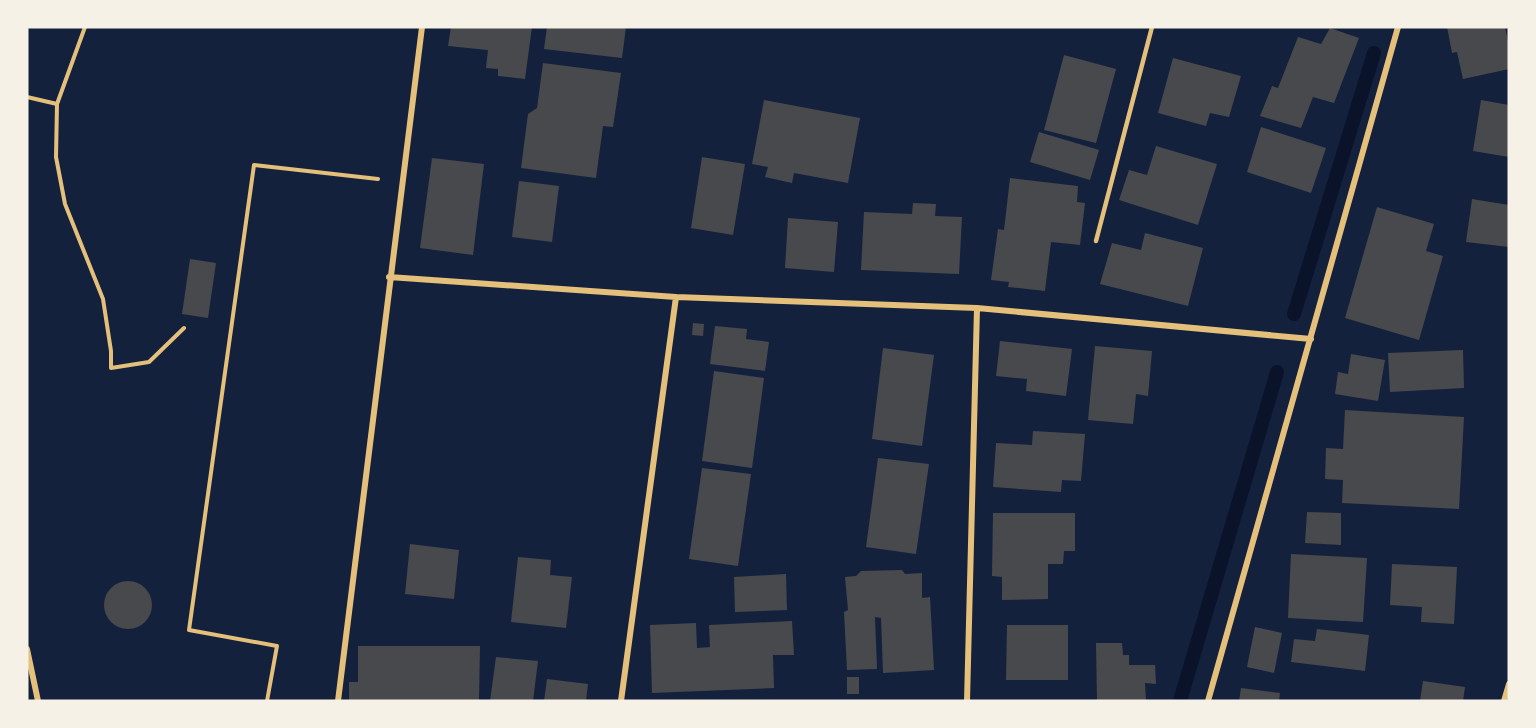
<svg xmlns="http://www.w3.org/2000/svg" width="1536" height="728" font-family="'Playfair Display',serif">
<rect width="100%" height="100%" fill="#14213d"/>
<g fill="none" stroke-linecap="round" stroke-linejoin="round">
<path stroke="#0b132b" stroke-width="14" d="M 1294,314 L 1374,53
M 1180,701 L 1277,372"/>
</g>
<path fill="#48494c" d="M 451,27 L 532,27 L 525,79 L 498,76 L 498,69 L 486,68 L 488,50 L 448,46 Z
M 547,27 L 626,27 L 622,58 L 544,49 Z
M 1447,27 L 1505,27 L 1509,46 L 1509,69 L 1463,79 L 1457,52 L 1452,53 Z
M 1330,28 L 1359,38 L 1334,103 L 1313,97 L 1301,128 L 1260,116 L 1272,86 L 1278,88 L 1298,37 L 1321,44 Z
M 1064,55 L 1116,69 L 1096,143 L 1044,130 Z
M 1173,58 L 1241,76 L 1229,117 L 1210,113 L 1206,126 L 1158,113 Z
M 543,63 L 621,73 L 613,127 L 603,126 L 596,178 L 521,168 L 528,114 L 537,108 Z
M 764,100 L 860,118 L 848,183 L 794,173 L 792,183 L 765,177 L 768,167 L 752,164 Z
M 1481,100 L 1509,105 L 1509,157 L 1473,151 Z
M 1261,127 L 1326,148 L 1311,193 L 1247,172 Z
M 1039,132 L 1099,150 L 1090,180 L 1030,162 Z
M 1156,146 L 1217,164 L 1198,225 L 1119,200 L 1129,170 L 1147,175 Z
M 702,157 L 745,164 L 733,235 L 691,228 Z
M 432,158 L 484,164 L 473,255 L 420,248 Z
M 1010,178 L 1078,186 L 1077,202 L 1085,203 L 1080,245 L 1051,242 L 1045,291 L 1008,287 L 1009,282 L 991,280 L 998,229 L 1004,230 Z
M 519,181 L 559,186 L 552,242 L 512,237 Z
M 1472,199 L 1509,205 L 1509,247 L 1466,242 Z
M 913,203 L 936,204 L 935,216 L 962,217 L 959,274 L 861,270 L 864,212 L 912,214 Z
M 1377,207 L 1434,224 L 1426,251 L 1443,256 L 1419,340 L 1345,318 Z
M 788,218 L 838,222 L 834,272 L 785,268 Z
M 1145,233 L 1203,248 L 1188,306 L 1100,284 L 1112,243 L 1141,250 Z
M 190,259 L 216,263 L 208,318 L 182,314 Z
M 693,323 L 704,324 L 703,336 L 692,335 Z
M 715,326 L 747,329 L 746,339 L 769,342 L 765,371 L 710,364 Z
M 1000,341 L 1072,349 L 1066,396 L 1026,391 L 1027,379 L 996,376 Z
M 1095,346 L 1152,351 L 1148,396 L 1136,394 L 1133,424 L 1088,420 Z
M 883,348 L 934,355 L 922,446 L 872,439 Z
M 1463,350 L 1464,388 L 1390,392 L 1388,353 Z
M 1351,354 L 1385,360 L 1378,401 L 1335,394 L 1338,372 L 1348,374 Z
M 714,371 L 764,378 L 752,468 L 702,461 Z
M 1345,410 L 1464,417 L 1459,509 L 1342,503 L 1343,480 L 1325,479 L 1326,448 L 1343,449 Z
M 1033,431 L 1085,434 L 1081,481 L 1062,480 L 1061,492 L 993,487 L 996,443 L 1032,445 Z
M 878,458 L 929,464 L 916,554 L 866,547 Z
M 702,468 L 751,474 L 738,566 L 689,559 Z
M 1307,512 L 1341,513 L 1341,545 L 1305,543 Z
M 993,513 L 1075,513 L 1075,551 L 1064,551 L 1063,564 L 1048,564 L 1048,599 L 1002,600 L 1002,577 L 992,576 Z
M 410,544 L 459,550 L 454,599 L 405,594 Z
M 1291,554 L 1367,558 L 1363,622 L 1288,618 Z
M 518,557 L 551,560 L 550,575 L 572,577 L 566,628 L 511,622 Z
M 1392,564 L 1457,567 L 1454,624 L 1421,622 L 1422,607 L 1390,605 Z
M 902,570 L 905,574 L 922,573 L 922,598 L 930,597 L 934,670 L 883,673 L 881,618 L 875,617 L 877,669 L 847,670 L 844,612 L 848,610 L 845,577 L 856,576 L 861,571 Z
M 786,574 L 787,610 L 735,612 L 734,577 Z
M104 605a24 24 0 1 1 48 0a24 24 0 1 1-48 0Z
M 792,621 L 794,655 L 773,655 L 774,688 L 652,693 L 650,625 L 696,623 L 697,648 L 710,647 L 709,625 Z
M 1007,625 L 1068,625 L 1068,680 L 1006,680 Z
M 1255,627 L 1282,633 L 1274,673 L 1247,667 Z
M 1317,629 L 1369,635 L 1365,671 L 1291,662 L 1294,639 L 1315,641 Z
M 1096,643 L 1122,643 L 1123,655 L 1129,655 L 1129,665 L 1155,665 L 1156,684 L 1145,683 L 1146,701 L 1097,701 Z
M 358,646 L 480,646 L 479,700 L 349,701 L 349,682 L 358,682 Z
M 496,657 L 538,661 L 533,701 L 490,701 Z
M 847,677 L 859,677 L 859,694 L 847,694 Z
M 547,679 L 588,684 L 586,701 L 544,701 Z
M 1423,681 L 1465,687 L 1463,701 L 1420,701 Z
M 1241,688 L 1280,693 L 1279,701 L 1239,701 Z"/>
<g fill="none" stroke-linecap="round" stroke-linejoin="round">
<path stroke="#e5c07b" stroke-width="4" d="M 27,97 L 57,104 L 85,27
M 57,104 L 56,157 L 65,204 L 103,299 L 111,351 L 111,368 L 149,362 L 184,328
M 267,701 L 277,646 L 189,630 L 254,165 L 378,179"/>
<path stroke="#e5c07b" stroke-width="4.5" d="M 1096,241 L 1152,27"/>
<path stroke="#e5c07b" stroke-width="6" d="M 389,277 L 676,297 L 977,308 L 1311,339
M 27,649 L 38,701
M 338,701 L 422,27
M 621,701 L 676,297
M 967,701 L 977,308
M 1208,701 L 1398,27
M 1504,701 L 1509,684"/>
</g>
<rect width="1536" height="728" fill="none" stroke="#f6f1e7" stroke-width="57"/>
</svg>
